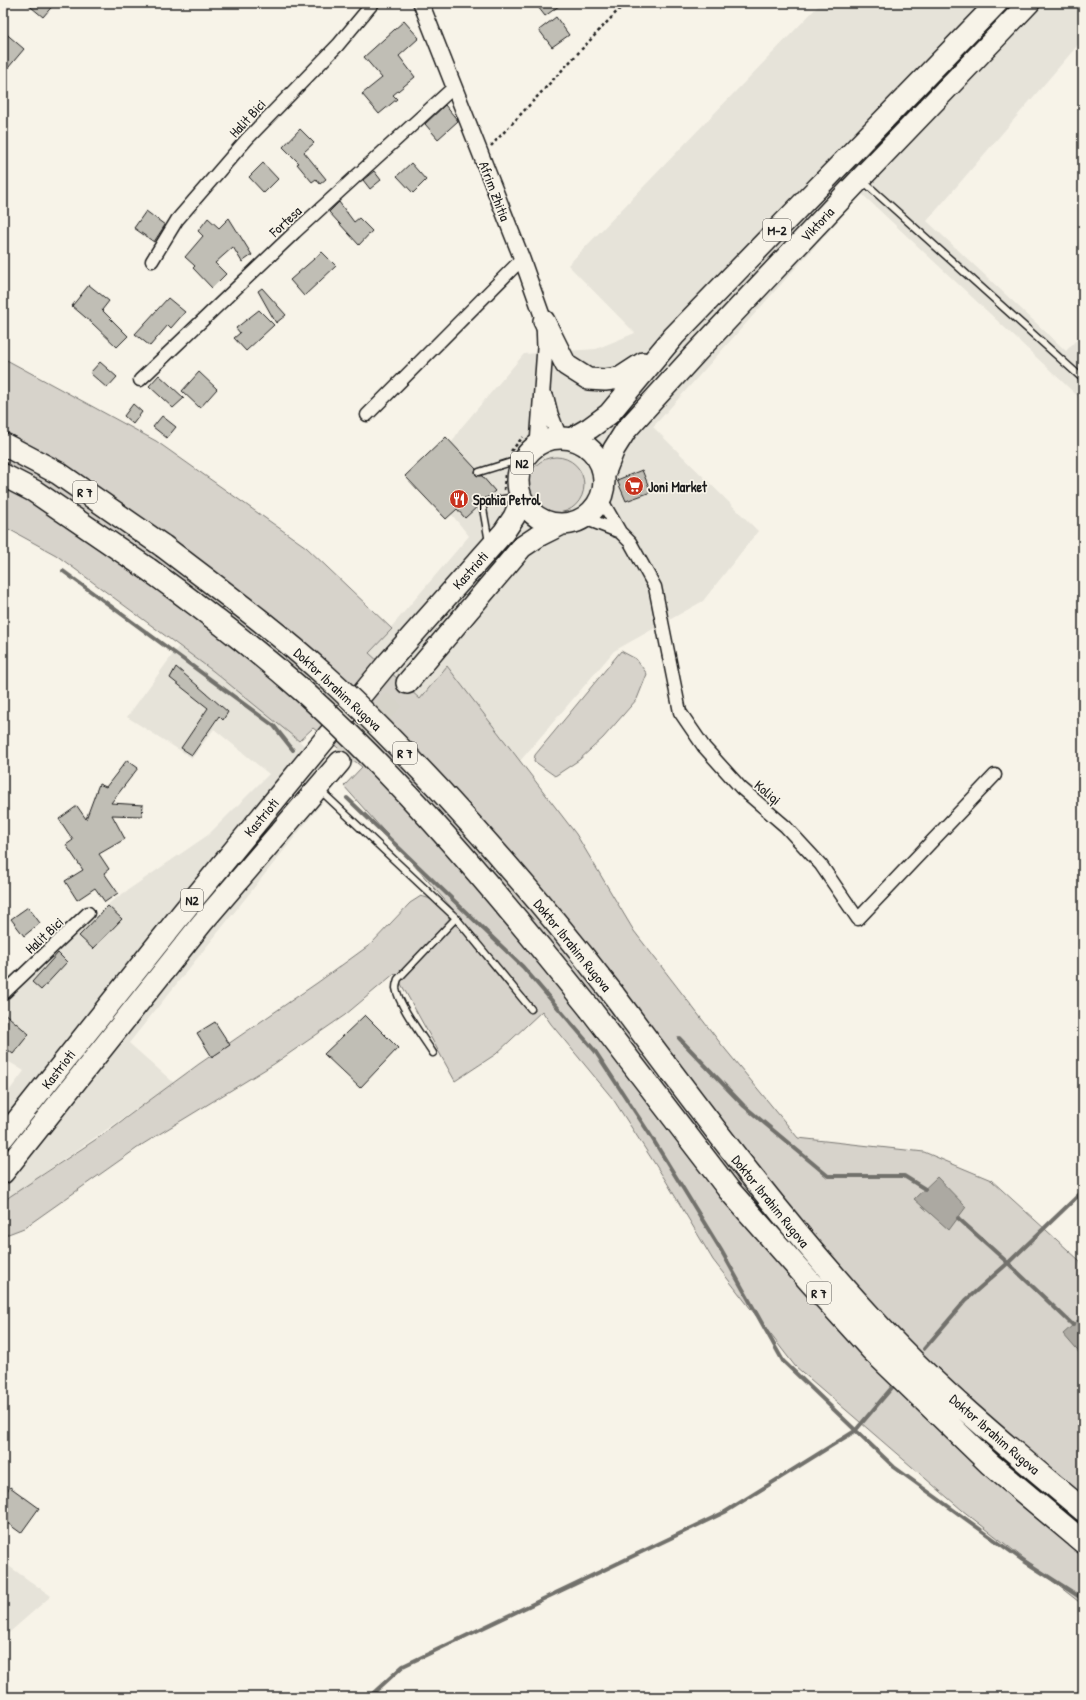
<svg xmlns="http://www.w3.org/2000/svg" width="1086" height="1700" font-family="'Patrick Hand',sans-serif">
<rect width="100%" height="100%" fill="#f7f3e8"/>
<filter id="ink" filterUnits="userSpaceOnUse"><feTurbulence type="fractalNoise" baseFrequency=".025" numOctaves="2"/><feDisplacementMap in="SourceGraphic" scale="8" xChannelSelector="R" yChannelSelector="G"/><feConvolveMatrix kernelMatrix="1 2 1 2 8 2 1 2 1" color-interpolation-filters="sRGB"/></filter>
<g filter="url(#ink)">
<path fill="#e6e3d9" d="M 821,3 L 1083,3 L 1083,39 L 927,221 L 1066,351 L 1083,333 L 1083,401 L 862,194 L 653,427 L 758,531 L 703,601 L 614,651 L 520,761 L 447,666 L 420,699 L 369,653 L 469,536 L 427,484 L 460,429 L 524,354 L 596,349 L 635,333 L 568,265 Z
M 179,646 L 213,671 L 343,777 L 129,1043 L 174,1083 L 44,1173 L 3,1207 L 3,1099 L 24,1071 L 3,1058 L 3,1003 L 112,901 L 208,835 L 269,774 L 214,729 L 192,758 L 127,717 Z
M 3,1562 L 51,1596 L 3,1638 Z"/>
<path fill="#d7d3cb" stroke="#7a7874" d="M 3,358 L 156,441 L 306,547 L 392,629 L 369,653 L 420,699 L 447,666 L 576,834 L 634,931 L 721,1044 L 798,1138 L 924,1152 L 991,1180 L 1079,1260 L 1083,1267 L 1083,1605 L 962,1510 L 795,1366 L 713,1260 L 666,1181 L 613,1099 L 551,1024 L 542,1011 L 496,1054 L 455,1081 L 395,973 L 345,1015 L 274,1064 L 143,1144 L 24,1228 L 3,1236 L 3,1204 L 9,1197 L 101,1136 L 199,1064 L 317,983 L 371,944 L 410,903 L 421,896 C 435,900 447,905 450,922 L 480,940 L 344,786 L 362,767 L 313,728 L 299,741 L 213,671 L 56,555 L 3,526 Z
M528 485a28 28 0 1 1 56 0a28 28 0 1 1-56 0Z
M 621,651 L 636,659 L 647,674 L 637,699 L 603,738 L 579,760 L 555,776 L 534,761 L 535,755 Z"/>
<path fill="#aca9a2" stroke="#72716c" d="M 937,1177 L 966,1207 L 949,1230 L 914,1199 Z
M 1083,1316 L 1083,1357 L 1063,1334 Z"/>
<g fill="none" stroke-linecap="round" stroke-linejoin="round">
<path stroke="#72716c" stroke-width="4" d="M 63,571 L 274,726 L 293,750
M 347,798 L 523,967 L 595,1051 L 649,1133 L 721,1250 L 783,1361 L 894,1467 L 1021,1559 L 1083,1599
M 679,1038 L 744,1106 L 828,1176 L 904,1176 L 925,1189
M 958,1218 L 1008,1263 L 1073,1325
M 924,1349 L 966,1300 L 1008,1263 L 1083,1191
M 369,1697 L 403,1666 L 725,1512 L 855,1431 L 895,1384"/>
</g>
<path fill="#c0beb5" stroke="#1c1c1c" d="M 26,3 L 55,3 L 43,17 Z
M 535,3 L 563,3 L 545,16 Z
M 556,17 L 569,35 L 552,47 L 539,30 Z
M 404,21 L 419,38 L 399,56 L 415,77 L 393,95 L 397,99 L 379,114 L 362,94 L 382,78 L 364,57 Z
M 3,31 L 24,49 L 3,74 Z
M 445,105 L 458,121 L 438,139 L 425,124 Z
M 300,129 L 314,143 L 304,152 L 326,179 L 320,184 L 316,179 L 312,182 L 297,164 L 299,163 L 283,147 Z
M 263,163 L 278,179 L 264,193 L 249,177 Z
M 411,163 L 426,180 L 413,193 L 397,176 Z
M 374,171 L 381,180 L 370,189 L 363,180 Z
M 339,202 L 354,222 L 359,218 L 372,231 L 359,245 L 329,212 Z
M 146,211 L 165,225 L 154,242 L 134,228 Z
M 208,218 L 219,228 L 229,218 L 252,255 L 242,262 L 233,247 L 215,263 L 226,274 L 212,288 L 193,268 L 195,266 L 185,257 L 203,236 L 198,231 Z
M 322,252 L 336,266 L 304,296 L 290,280 Z
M 89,285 L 109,301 L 102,310 L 128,336 L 117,347 L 92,323 L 72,306 Z
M 262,288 L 286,315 L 276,323 L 258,291 Z
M 168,298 L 185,312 L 171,328 L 168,325 L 150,346 L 135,334 Z
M 259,310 L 274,325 L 246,351 L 234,338 L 240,333 L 236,328 Z
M 100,362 L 117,377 L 107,388 L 90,373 Z
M 199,372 L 217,389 L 200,408 L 182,391 Z
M 159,375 L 184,398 L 173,408 L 149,386 Z
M 133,404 L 142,412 L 133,424 L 124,416 Z
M 162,416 L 176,427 L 167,438 L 153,427 Z
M 446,437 L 476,469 L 475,471 L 476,475 L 482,476 L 495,491 L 488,497 L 479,500 L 478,506 L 465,518 L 457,509 L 446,519 L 405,476 Z
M 642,470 L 651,492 L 626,501 L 617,480 Z
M 176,667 L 228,712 L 223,720 L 219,716 L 192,755 L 181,748 L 208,708 L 170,678 Z
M 127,760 L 138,768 L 111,803 L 143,805 L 142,816 L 112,815 L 125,839 L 99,854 L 109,869 L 104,873 L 118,893 L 105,902 L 95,888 L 77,900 L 65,881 L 83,870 L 66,845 L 73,840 L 59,819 L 77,806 L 86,819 L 99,784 L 106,787 Z
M 108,906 L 122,919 L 93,949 L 79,936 Z
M 28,907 L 40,923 L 24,936 L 11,919 Z
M 58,953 L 67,962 L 41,990 L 32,982 Z
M 3,1012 L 29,1034 L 13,1054 L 3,1046 Z
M 365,1015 L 398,1048 L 360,1088 L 324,1054 Z
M 215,1022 L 230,1045 L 212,1057 L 197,1033 Z
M 10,1487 L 39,1508 L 21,1533 L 3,1520 L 3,1496 Z"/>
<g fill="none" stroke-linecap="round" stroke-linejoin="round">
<path stroke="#d6d3c9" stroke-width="21" stroke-dasharray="21 10" stroke-linecap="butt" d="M 340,762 L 407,683"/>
<g stroke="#1c1c1c" stroke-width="9">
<path id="service" d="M 863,181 L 1083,379
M 479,472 L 524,458
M 489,542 L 482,503 L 519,496
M 321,791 L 456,918 L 531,1009
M 433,1053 C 423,1037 399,1006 396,988 C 396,984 397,982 398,979 L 456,918"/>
</g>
<g stroke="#1c1c1c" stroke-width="15">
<path id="minor" d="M 152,261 L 177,220 L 247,139 L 338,45 L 373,3
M 140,380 L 295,232 L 454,87
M 367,415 L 522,259
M 601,499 L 620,532 L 630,542 L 655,587 L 680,712 L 704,747 L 741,788 L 785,826 L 821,865 L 858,919 L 995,775
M 584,518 L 620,532
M 3,994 L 88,913"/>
</g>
<g stroke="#1c1c1c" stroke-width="18">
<path id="tertiary" d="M 421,3 L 522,259 L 544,321 L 545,348 L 538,444
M 546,398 L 550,414 L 559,437"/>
</g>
<g stroke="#1c1c1c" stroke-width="24">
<path id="trunk" d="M 544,321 L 566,365 L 588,379 L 605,380 L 620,378 L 643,363
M518 481a43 43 0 1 1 86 0a43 43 0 1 1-86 0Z
M 571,439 L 590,428 L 609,414 L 674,336 L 997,3
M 604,474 L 614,449 L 626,430 L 697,352 L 860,179 L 1029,3
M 407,683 L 522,547 L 540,535 L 560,525
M 3,1138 L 183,912 L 386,665 L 504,532 L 514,517 L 522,499
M 3,1173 L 202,923 L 340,762"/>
</g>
<g stroke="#1c1c1c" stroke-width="25">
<path id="motorway" d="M 3,444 L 58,473 L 163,546
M 3,475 L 34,491 L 148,569
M 613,994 C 699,1109 784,1224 882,1329 C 944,1395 1014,1452 1083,1510
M 591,1010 L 729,1190 L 811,1283 L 872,1350 L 990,1464 L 1083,1542"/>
</g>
<path stroke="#1c1c1c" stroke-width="2.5" stroke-dasharray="3 3" stroke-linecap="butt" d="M 491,146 L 625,3
M 511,451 L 523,437
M 504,490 L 505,473"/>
<use href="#service" stroke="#f7f3e8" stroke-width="6"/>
<use href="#minor" stroke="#f7f3e8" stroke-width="12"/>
<use href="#tertiary" stroke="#f7f3e8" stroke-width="15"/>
<use href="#trunk" stroke="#f7f3e8" stroke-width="21"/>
<use href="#motorway" stroke="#f7f3e8" stroke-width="22"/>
<g stroke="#1c1c1c" stroke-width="25" stroke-linecap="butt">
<path id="motorway-bridge" d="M 163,546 C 218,588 274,629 326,676 C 365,711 402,750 439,789 C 500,855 558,923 613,994
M 148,569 C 202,608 254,648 304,692 C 410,788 502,899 591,1010"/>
</g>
<use href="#motorway-bridge" stroke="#f7f3e8" stroke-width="22"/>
</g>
</g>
<defs>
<g id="supermarket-disc" transform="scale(1)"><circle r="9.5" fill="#c8321e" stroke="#f7f3e8"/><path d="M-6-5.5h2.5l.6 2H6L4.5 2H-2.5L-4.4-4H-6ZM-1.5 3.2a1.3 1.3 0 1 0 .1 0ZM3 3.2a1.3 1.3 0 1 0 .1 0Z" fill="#fff"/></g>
<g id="restaurant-disc" transform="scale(1)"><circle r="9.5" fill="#c8321e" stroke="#f7f3e8"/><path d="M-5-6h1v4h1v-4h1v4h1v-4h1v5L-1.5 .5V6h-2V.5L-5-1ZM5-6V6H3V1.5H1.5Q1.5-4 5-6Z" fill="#fff"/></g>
</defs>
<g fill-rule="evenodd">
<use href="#supermarket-disc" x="634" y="486"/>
<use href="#restaurant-disc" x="459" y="499"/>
</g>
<g text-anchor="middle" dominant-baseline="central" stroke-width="3.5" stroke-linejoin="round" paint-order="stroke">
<g fill="#f7f3e8" stroke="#5e5c59" stroke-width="1">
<rect x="763" y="219" width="28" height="22" rx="3"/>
<rect x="511" y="452" width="22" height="22" rx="3"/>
<rect x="73" y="481" width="24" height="22" rx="3"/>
<rect x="393" y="742" width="24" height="22" rx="3"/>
<rect x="181" y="889" width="22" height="22" rx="3"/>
<rect x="807" y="1282" width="24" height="22" rx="3"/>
</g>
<g font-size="13" font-weight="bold" fill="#1c1c1c">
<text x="777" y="230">M-2</text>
<text x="522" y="463">N2</text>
<text x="85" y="492">R 7</text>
<text x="405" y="753">R 7</text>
<text x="192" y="900">N2</text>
<text x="819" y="1293">R 7</text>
</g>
<g font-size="14" fill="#1c1c1c" stroke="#f7f3e8">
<text transform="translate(247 118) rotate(-47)">Halit Bici</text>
<text transform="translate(495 191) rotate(69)">Afrim Zhitia</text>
<text transform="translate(285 221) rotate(-43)">Fortesa</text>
<text transform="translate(817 224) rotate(-47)">Viktoria</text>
<text transform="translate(470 570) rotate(-48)">Kastrioti</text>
<text transform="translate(338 689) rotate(43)">Doktor Ibrahim Rugova</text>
<text transform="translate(768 792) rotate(40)">Koliqi</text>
<text transform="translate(261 817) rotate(-50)">Kastrioti</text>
<text transform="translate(44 935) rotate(-43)">Halit Bici</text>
<text transform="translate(573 945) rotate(51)">Doktor Ibrahim Rugova</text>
<text transform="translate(58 1069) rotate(-52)">Kastrioti</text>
<text transform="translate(771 1201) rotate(51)">Doktor Ibrahim Rugova</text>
<text transform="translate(995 1434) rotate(41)">Doktor Ibrahim Rugova</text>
</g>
<g font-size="14" font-weight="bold" fill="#1c1c1c" stroke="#f7f3e8" text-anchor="start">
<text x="648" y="486">Joni Market</text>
<text x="473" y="499">Spahia Petrol</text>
</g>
</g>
<rect width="1086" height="1700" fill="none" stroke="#f7f3e8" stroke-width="16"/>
<rect x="8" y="8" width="1070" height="1684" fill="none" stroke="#1c1c1c" stroke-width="1.5" filter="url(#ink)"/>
</svg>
